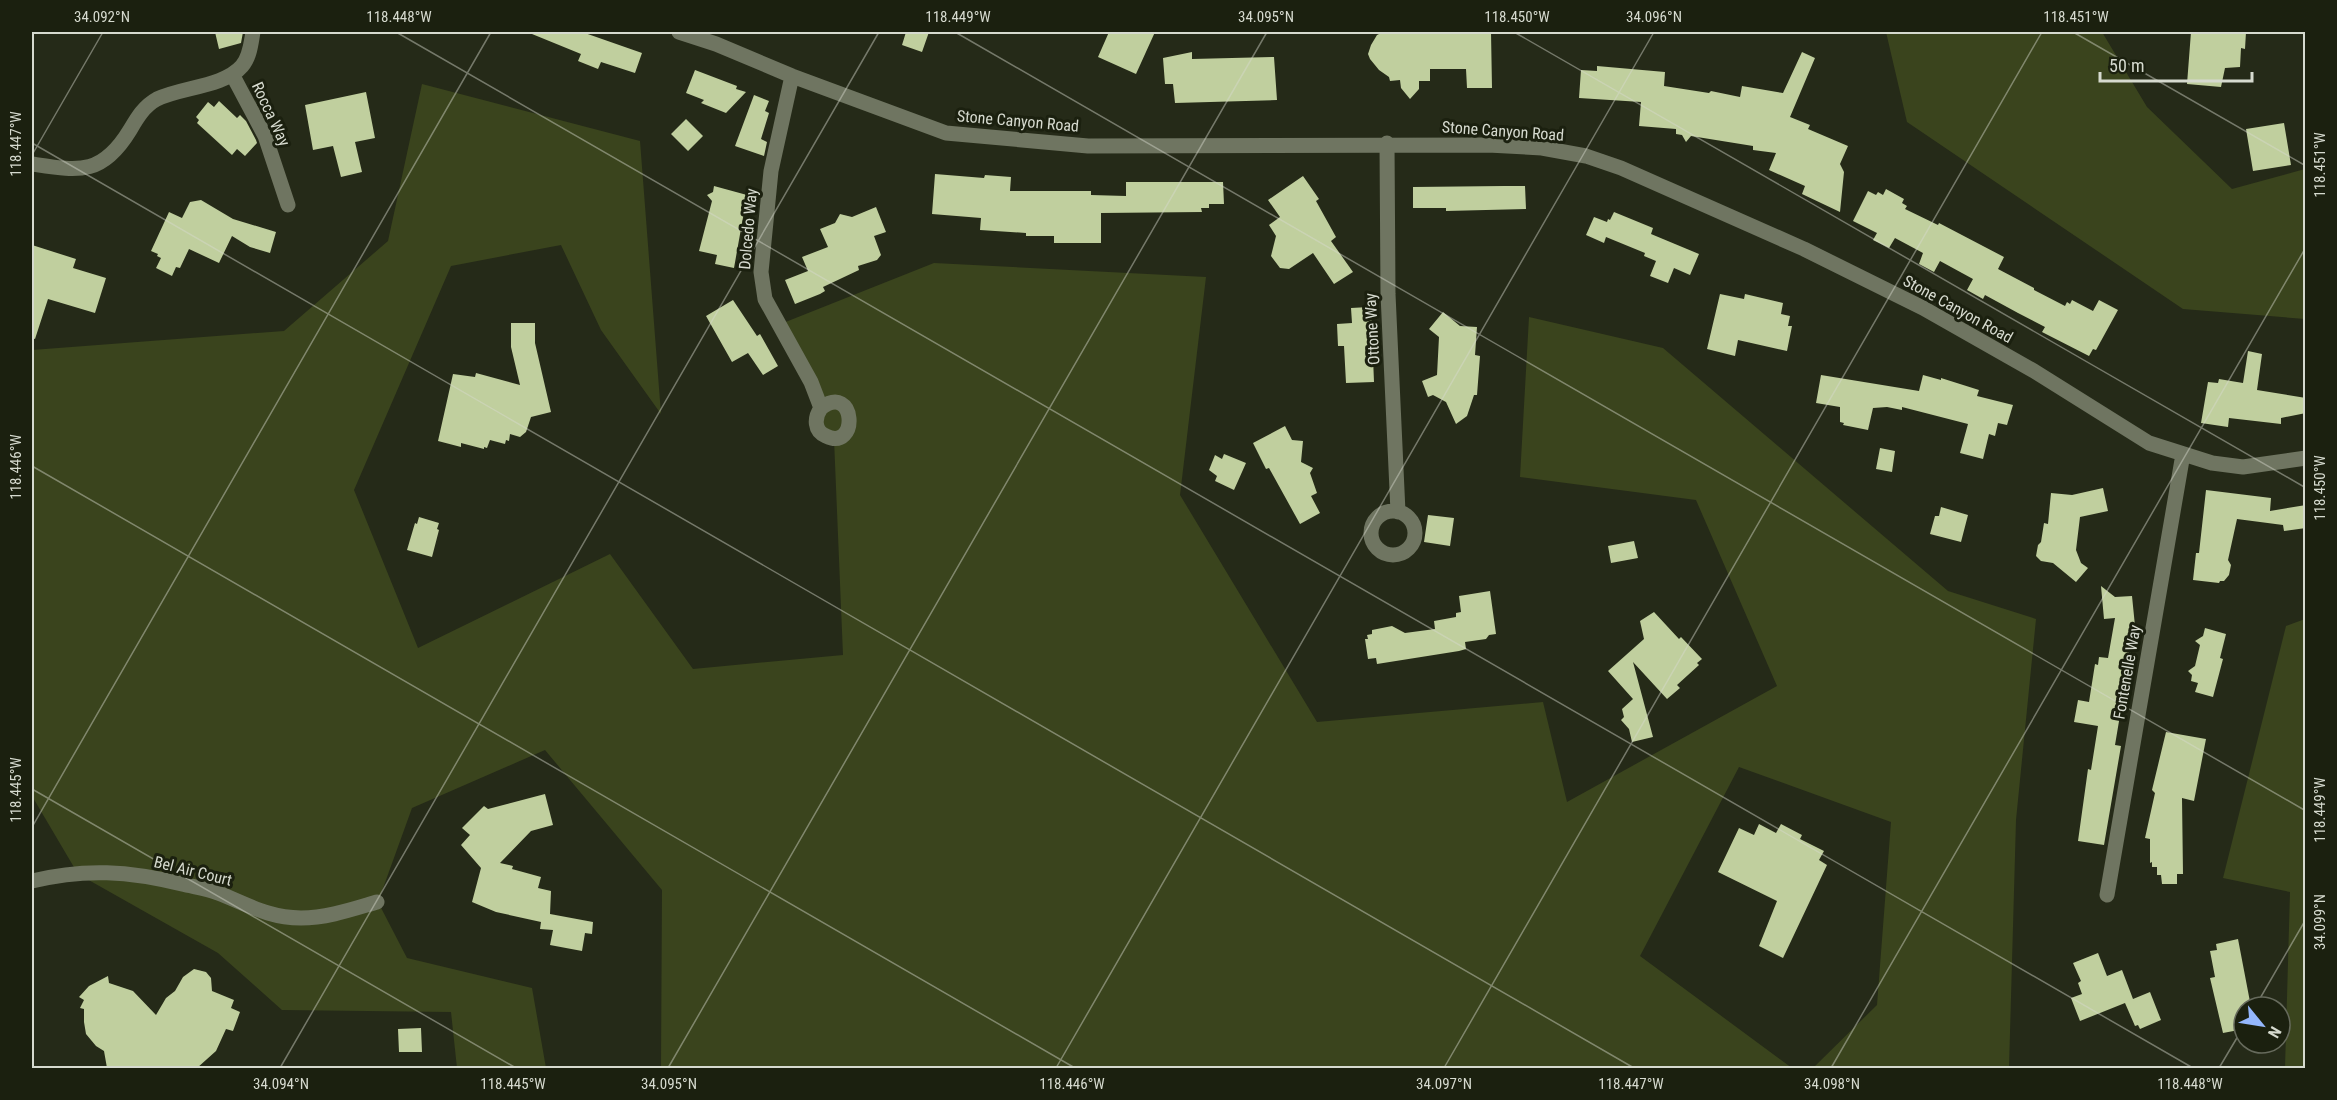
<svg xmlns="http://www.w3.org/2000/svg" width="2337" height="1100" font-family="'Roboto Condensed',sans-serif">
<rect width="100%" height="100%" fill="#252a18"/>
<path fill="#3a441d" d="M 1886,32 L 2102,32 L 2147,107 L 2232,189 L 2305,169 L 2305,319 L 2183,309 L 1907,122 Z
M 422,84 L 640,141 L 661,414 L 601,330 L 561,245 L 451,266 L 354,490 L 418,648 L 610,554 L 693,669 L 843,655 L 834,439 L 828,438 L 778,325 L 934,263 L 1206,277 L 1180,495 L 1317,722 L 1543,702 L 1567,802 L 1777,686 L 1696,500 L 1520,477 L 1529,317 L 1663,348 L 1948,591 L 2036,619 L 2016,820 L 2009,1068 L 1813,1068 L 1877,1005 L 1891,822 L 1739,767 L 1640,956 L 1792,1068 L 661,1068 L 662,890 L 545,750 L 412,808 L 378,902 L 407,958 L 532,988 L 546,1068 L 457,1068 L 451,1012 L 282,1010 L 218,953 L 78,874 L 32,796 L 32,350 L 284,331 L 388,241 Z
M 2305,619 L 2306,1068 L 2285,1068 L 2290,892 L 2223,878 L 2286,626 Z"/>
<path fill="#c0cf9e" d="M 215,32 L 243,32 L 241,43 L 219,49 Z
M 533,32 L 582,32 L 642,53 L 635,73 L 601,62 L 598,69 L 578,61 L 581,54 L 532,34 Z
M 906,32 L 929,32 L 922,52 L 902,45 Z
M 1109,32 L 1155,32 L 1136,74 L 1098,57 Z
M 1383,32 L 1491,32 L 1492,88 L 1467,88 L 1466,69 L 1430,69 L 1430,81 L 1419,81 L 1419,89 L 1410,99 L 1401,88 L 1400,80 L 1390,81 L 1389,77 L 1379,70 L 1370,59 L 1368,54 L 1371,45 L 1377,35 Z
M 2191,32 L 2246,32 L 2245,49 L 2241,48 L 2240,67 L 2225,68 L 2221,87 L 2187,84 Z
M 1192,52 L 1192,59 L 1274,57 L 1277,100 L 1175,103 L 1173,84 L 1165,84 L 1163,58 Z
M 1802,52 L 1815,58 L 1790,117 L 1810,125 L 1808,129 L 1848,146 L 1840,164 L 1844,172 L 1840,212 L 1802,194 L 1805,186 L 1769,170 L 1776,153 L 1753,150 L 1753,146 L 1691,136 L 1686,142 L 1682,135 L 1676,134 L 1676,129 L 1639,126 L 1641,102 L 1579,98 L 1581,70 L 1597,71 L 1597,66 L 1665,72 L 1664,86 L 1709,93 L 1711,91 L 1740,97 L 1742,86 L 1783,93 Z
M 695,70 L 737,86 L 736,89 L 746,92 L 726,113 L 701,103 L 704,100 L 686,93 Z
M 366,92 L 375,138 L 355,142 L 362,172 L 341,177 L 333,146 L 313,150 L 305,105 Z
M 754,95 L 769,101 L 765,111 L 769,113 L 761,139 L 767,142 L 764,156 L 735,146 Z
M 219,101 L 237,118 L 240,115 L 246,121 L 256,140 L 257,143 L 245,156 L 237,149 L 232,155 L 197,123 L 199,120 L 196,117 L 208,102 L 214,107 Z
M 686,119 L 703,136 L 688,151 L 671,134 Z
M 2284,123 L 2291,165 L 2253,171 L 2246,129 Z
M 935,174 L 984,178 L 985,175 L 1011,177 L 1010,191 L 1091,191 L 1091,195 L 1126,196 L 1126,182 L 1223,182 L 1224,204 L 1209,204 L 1209,208 L 1201,208 L 1202,212 L 1101,213 L 1101,243 L 1054,243 L 1054,236 L 1026,236 L 1026,233 L 980,230 L 981,218 L 932,214 Z
M 1303,176 L 1319,199 L 1316,201 L 1336,237 L 1331,241 L 1353,272 L 1334,284 L 1313,253 L 1289,269 L 1280,268 L 1271,256 L 1276,236 L 1269,225 L 1280,217 L 1268,200 Z
M 714,186 L 747,195 L 734,268 L 715,264 L 717,255 L 699,251 L 712,201 L 707,195 L 713,192 Z
M 1504,186 L 1525,186 L 1526,209 L 1446,211 L 1446,208 L 1413,208 L 1413,187 Z
M 1886,189 L 1904,199 L 1902,203 L 1907,206 L 1905,209 L 1938,225 L 1939,223 L 2004,257 L 1998,269 L 2034,288 L 2034,290 L 2065,306 L 2067,302 L 2070,304 L 2072,300 L 2093,311 L 2099,300 L 2118,310 L 2096,350 L 2093,349 L 2089,356 L 2042,332 L 2045,327 L 2018,313 L 1985,295 L 1983,299 L 1967,290 L 1973,279 L 1940,261 L 1934,272 L 1919,264 L 1923,253 L 1895,238 L 1889,248 L 1873,240 L 1877,233 L 1853,221 L 1868,191 L 1876,195 L 1878,192 L 1883,195 Z
M 201,200 L 233,219 L 276,232 L 270,253 L 250,247 L 232,236 L 219,263 L 189,249 L 180,268 L 176,267 L 172,276 L 156,268 L 161,258 L 157,256 L 158,254 L 151,251 L 169,212 L 182,218 L 190,202 Z
M 876,207 L 886,232 L 874,236 L 881,255 L 877,260 L 858,266 L 859,270 L 823,287 L 825,291 L 820,294 L 795,304 L 785,280 L 808,271 L 802,257 L 828,247 L 820,229 L 835,223 L 840,214 L 852,217 Z
M 1614,212 L 1653,228 L 1651,234 L 1699,254 L 1690,275 L 1674,268 L 1668,283 L 1650,276 L 1656,261 L 1644,256 L 1645,253 L 1606,237 L 1604,243 L 1586,235 L 1594,217 L 1607,222 L 1608,219 L 1610,220 Z
M 32,245 L 76,259 L 73,268 L 106,278 L 95,313 L 48,299 L 35,339 L 32,338 Z
M 1720,294 L 1744,299 L 1745,294 L 1783,303 L 1781,314 L 1790,316 L 1788,326 L 1792,326 L 1787,351 L 1738,340 L 1735,356 L 1707,349 Z
M 733,300 L 757,336 L 760,334 L 778,366 L 763,375 L 748,353 L 732,362 L 706,316 Z
M 1369,307 L 1371,309 L 1374,382 L 1346,383 L 1344,346 L 1338,346 L 1337,324 L 1352,323 L 1351,308 Z
M 1443,312 L 1460,326 L 1477,327 L 1475,355 L 1480,356 L 1477,395 L 1474,395 L 1467,416 L 1456,424 L 1446,402 L 1433,395 L 1428,397 L 1422,381 L 1437,375 L 1439,337 L 1429,329 Z
M 511,323 L 535,323 L 535,343 L 551,412 L 531,417 L 526,432 L 520,437 L 510,434 L 509,441 L 506,440 L 505,444 L 490,440 L 487,448 L 484,447 L 484,449 L 461,443 L 461,447 L 438,441 L 453,374 L 475,377 L 476,373 L 520,385 L 511,347 Z
M 2248,351 L 2262,354 L 2257,390 L 2306,398 L 2306,413 L 2281,418 L 2281,424 L 2229,418 L 2228,427 L 2201,423 L 2208,382 L 2218,383 L 2219,379 L 2243,383 Z
M 1821,375 L 1919,391 L 1923,375 L 1941,380 L 1941,378 L 1979,390 L 1977,396 L 2013,405 L 2007,425 L 1998,423 L 1995,436 L 1989,434 L 1983,459 L 1960,453 L 1968,424 L 1902,407 L 1902,410 L 1887,407 L 1873,408 L 1868,430 L 1843,425 L 1844,423 L 1840,422 L 1840,407 L 1816,403 Z
M 1285,426 L 1292,440 L 1303,441 L 1301,462 L 1313,468 L 1310,473 L 1317,493 L 1311,496 L 1320,513 L 1300,524 L 1269,468 L 1266,469 L 1253,443 Z
M 1880,448 L 1895,451 L 1892,472 L 1876,469 Z
M 1224,454 L 1246,463 L 1234,490 L 1215,481 L 1217,476 L 1209,470 L 1215,455 L 1222,459 Z
M 2103,488 L 2108,511 L 2080,517 L 2076,550 L 2081,563 L 2088,568 L 2076,582 L 2053,563 L 2041,561 L 2036,556 L 2038,545 L 2041,542 L 2044,523 L 2048,524 L 2051,493 L 2072,495 Z
M 2206,490 L 2271,498 L 2270,511 L 2306,505 L 2306,528 L 2284,531 L 2283,525 L 2237,519 L 2228,560 L 2231,565 L 2229,575 L 2224,581 L 2220,581 L 2219,583 L 2193,580 L 2196,553 L 2199,553 Z
M 1941,507 L 1968,515 L 1961,542 L 1930,534 L 1935,516 L 1939,516 Z
M 1428,515 L 1454,518 L 1450,546 L 1424,542 Z
M 419,517 L 439,523 L 437,529 L 439,530 L 432,557 L 407,550 L 415,523 L 417,524 Z
M 1634,541 L 1638,558 L 1611,563 L 1608,546 Z
M 2101,586 L 2115,597 L 2132,596 L 2135,626 L 2115,745 L 2121,746 L 2104,845 L 2078,841 L 2088,769 L 2091,770 L 2098,726 L 2074,722 L 2078,700 L 2089,702 L 2095,664 L 2098,665 L 2099,657 L 2108,658 L 2115,618 L 2104,619 Z
M 1490,591 L 1496,634 L 1489,635 L 1486,639 L 1465,642 L 1466,649 L 1459,651 L 1377,664 L 1376,658 L 1368,659 L 1365,639 L 1368,639 L 1367,635 L 1372,634 L 1372,630 L 1392,626 L 1405,633 L 1435,629 L 1434,621 L 1456,617 L 1456,613 L 1461,612 L 1459,596 Z
M 1654,612 L 1679,639 L 1681,637 L 1702,659 L 1697,663 L 1699,665 L 1677,685 L 1680,688 L 1667,699 L 1633,662 L 1653,737 L 1632,742 L 1629,729 L 1621,720 L 1624,717 L 1622,709 L 1633,699 L 1608,671 L 1644,639 L 1640,621 Z
M 2205,628 L 2226,634 L 2220,658 L 2223,659 L 2213,697 L 2195,692 L 2198,683 L 2191,681 L 2192,675 L 2188,671 L 2195,666 L 2200,645 L 2195,641 L 2203,636 Z
M 2166,732 L 2206,739 L 2194,801 L 2182,798 L 2183,874 L 2177,874 L 2177,884 L 2162,884 L 2161,875 L 2157,875 L 2157,867 L 2152,867 L 2152,862 L 2150,863 L 2150,839 L 2145,838 L 2155,793 L 2152,790 Z
M 545,794 L 553,825 L 531,831 L 500,863 L 513,866 L 512,869 L 541,877 L 538,888 L 551,891 L 550,914 L 593,922 L 592,934 L 585,933 L 582,951 L 550,945 L 553,930 L 540,929 L 541,922 L 496,912 L 472,902 L 481,868 L 461,845 L 470,835 L 462,828 L 484,806 L 488,809 Z
M 1759,824 L 1776,833 L 1781,824 L 1802,835 L 1800,839 L 1824,851 L 1819,860 L 1827,865 L 1783,958 L 1759,946 L 1777,901 L 1718,872 L 1739,828 L 1754,835 Z
M 2238,939 L 2251,1007 L 2244,1007 L 2244,1029 L 2223,1033 L 2210,978 L 2215,977 L 2210,951 L 2217,950 L 2216,944 Z
M 2098,953 L 2107,976 L 2122,970 L 2133,999 L 2150,992 L 2161,1020 L 2140,1029 L 2138,1025 L 2135,1026 L 2125,1003 L 2080,1021 L 2071,998 L 2082,994 L 2078,983 L 2081,981 L 2073,963 Z
M 194,969 L 206,972 L 211,978 L 212,991 L 234,1000 L 231,1008 L 240,1012 L 233,1031 L 226,1029 L 216,1051 L 197,1068 L 107,1068 L 104,1051 L 96,1046 L 86,1034 L 84,1022 L 84,1009 L 80,1008 L 84,1000 L 79,997 L 89,986 L 108,976 L 109,983 L 133,991 L 156,1015 L 166,998 L 175,991 L 183,977 Z
M 421,1028 L 422,1052 L 399,1052 L 398,1029 Z"/>
<g fill="none" stroke-linecap="round" stroke-linejoin="round">
<path stroke="#6f7561" stroke-width="15" d="M 679,32 L 716,44 L 792,76 L 946,133 L 1088,146 L 1488,145 L 1542,148 L 1586,156 L 1621,168 L 1804,249 L 1923,308 L 2034,371 L 2149,443 L 2212,463 L 2243,467 L 2306,458
M 232,74 L 265,136 L 288,205
M 792,76 L 771,171 L 761,272 L 765,299 L 811,382 L 821,408 C 814,418 814,431 826,436 C 859,452 856,382 821,408
M 1387,143 L 1388,294 L 1398,512
M 32,164 C 79,171 102,176 130,130 C 137,118 144,106 157,99 C 181,87 224,87 242,66 C 250,57 251,43 253,32
M1371 533a22 22 0 1 1 44 0a22 22 0 1 1-44 0Z
M 32,881 C 85,868 129,871 182,884 C 194,887 206,888 218,893 C 247,904 268,918 301,918 C 327,918 353,909 377,902
M 2107,895 L 2183,454"/>
</g>
<path fill="none" stroke="#d6dacf" stroke-width="1.5" stroke-opacity="0.45" d="M 396,32 L 2193,1068M 955,32 L 2306,811M 1514,32 L 2306,488M 2073,32 L 2306,166M 32,143 L 1634,1068M 32,155 L 103,32M 32,466 L 1075,1068M 32,789 L 516,1068M 32,827 L 491,32M 2255,1007 L 2306,919M 280,1068 L 879,32M 668,1068 L 1267,32M 1056,1068 L 1654,32M 1444,1068 L 2042,32M 1831,1068 L 2306,247M 2219,1068 L 2244,1026"/>
<g text-anchor="middle" dominant-baseline="central" stroke-width="6" stroke-linejoin="round" paint-order="stroke">
<g font-size="16" fill="#d6dacf" stroke="#1b200f">
<text transform="translate(271 114) rotate(65)">Rocca Way</text>
<text transform="translate(1018 121) rotate(5)">Stone Canyon Road</text>
<text transform="translate(1503 131) rotate(4)">Stone Canyon Road</text>
<text transform="translate(748 229) rotate(-85)">Dolcedo Way</text>
<text transform="translate(1958 309) rotate(29)">Stone Canyon Road</text>
<text transform="translate(1372 329) rotate(-93)">Ottone Way</text>
<text transform="translate(2127 672) rotate(-80)">Fontenelle Way</text>
<text transform="translate(193 871) rotate(14)">Bel Air Court</text>
</g>
</g>
<rect width="2337" height="1100" fill="none" stroke="#1b200f" stroke-width="66"/>
<g transform="translate(2262 1025) rotate(120)"><circle r="28" fill="#1b200f" stroke="#666a5c" stroke-width="1.5"/>
<path d="M0-4.5L10 22L0 15L-10 22Z" fill="#94b7fd"/>
<text y="-9" font-size="16" font-weight="bold" text-anchor="middle" fill="#d6dacf">N</text>
</g>
<path d="M2100 72v9h152v-9" fill="none" stroke="#d6dacf" stroke-width="3"/>
<text x="2109" y="72" font-size="18" fill="#d6dacf" stroke="#1b200f" stroke-width="4.5" paint-order="stroke">50 m</text>
<rect x="33" y="33" width="2271" height="1034" fill="none" stroke="#d6dacf" stroke-width="2"/>
<g font-size="15" text-anchor="middle" fill="#d6dacf">
<text x="102" y="22">34.092°N</text>
<text x="399" y="22">118.448°W</text>
<text x="958" y="22">118.449°W</text>
<text x="1266" y="22">34.095°N</text>
<text x="1517" y="22">118.450°W</text>
<text x="1654" y="22">34.096°N</text>
<text x="2076" y="22">118.451°W</text>
<text transform="translate(16 144) rotate(-90)" y="5">118.447°W</text>
<text transform="translate(2320 165) rotate(-90)" y="5">118.451°W</text>
<text transform="translate(16 467) rotate(-90)" y="5">118.446°W</text>
<text transform="translate(2320 488) rotate(-90)" y="5">118.450°W</text>
<text transform="translate(16 790) rotate(-90)" y="5">118.445°W</text>
<text transform="translate(2320 810) rotate(-90)" y="5">118.449°W</text>
<text transform="translate(2320 922) rotate(-90)" y="5">34.099°N</text>
<text x="281" y="1089">34.094°N</text>
<text x="513" y="1089">118.445°W</text>
<text x="669" y="1089">34.095°N</text>
<text x="1072" y="1089">118.446°W</text>
<text x="1444" y="1089">34.097°N</text>
<text x="1631" y="1089">118.447°W</text>
<text x="1832" y="1089">34.098°N</text>
<text x="2190" y="1089">118.448°W</text>
</g>
</svg>
